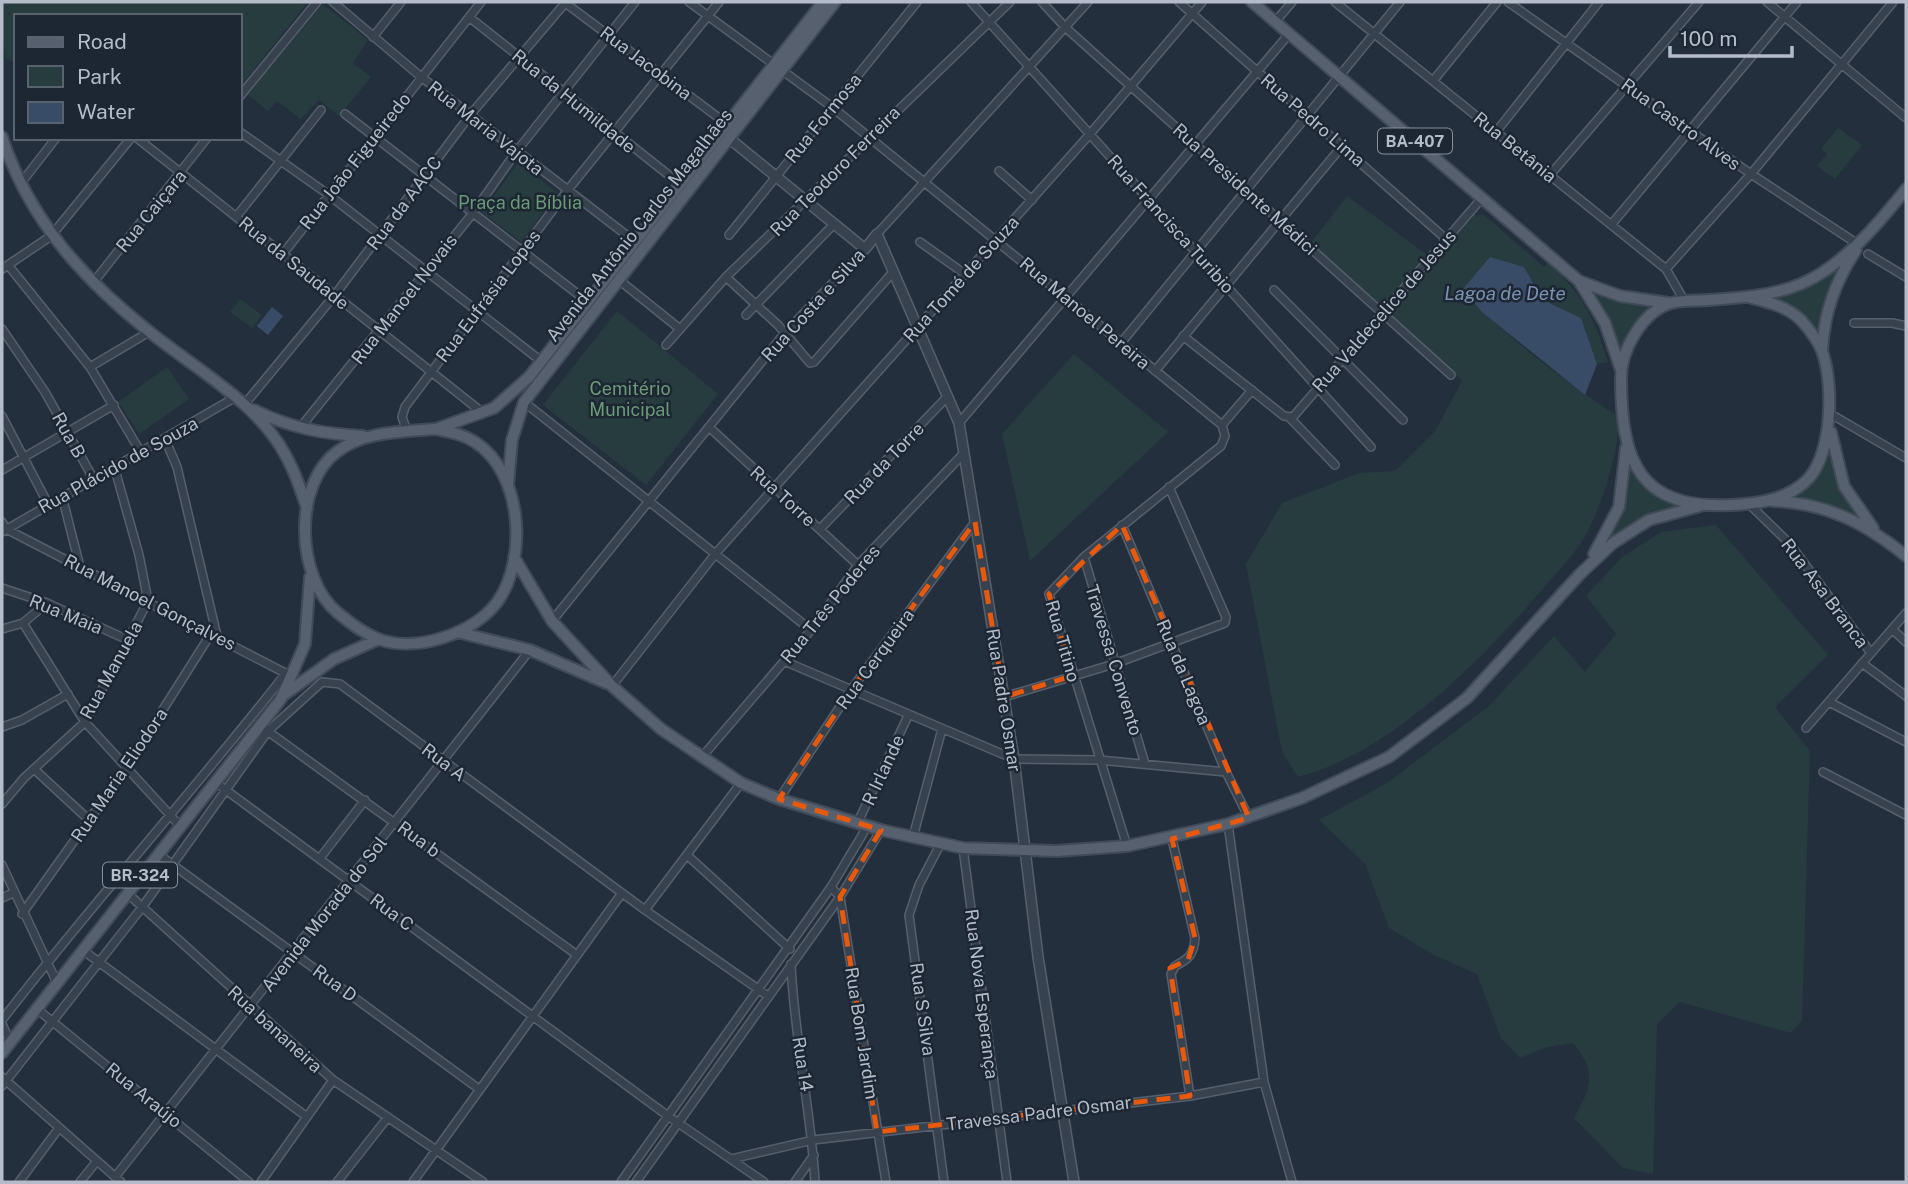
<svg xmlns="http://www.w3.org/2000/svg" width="1908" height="1184" font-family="'Public Sans',sans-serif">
<rect width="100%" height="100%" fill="#242f3e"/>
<path fill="#263c3f" d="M 3,2 L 308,2 L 240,87 L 240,16 L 16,16 L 16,63 L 6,59 L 2,32 Z
M 323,4 L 368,40 L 353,63 L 371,77 L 339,116 L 319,100 L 301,119 L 277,101 L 268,111 L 247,94 Z
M 1838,128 L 1862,145 L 1835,179 L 1817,166 L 1827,154 L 1821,149 Z
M 518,163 L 558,193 L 521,242 L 482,212 Z
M 1347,196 L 1426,254 L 1383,308 L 1311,243 Z
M 1474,215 L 1484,215 L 1544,267 L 1549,262 C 1582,295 1595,318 1608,362 L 1597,364 L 1581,318 L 1543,300 L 1524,267 L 1463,289 C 1500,334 1569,384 1619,417 C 1618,454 1605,495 1589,529 C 1578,552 1556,573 1540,592 C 1480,661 1389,754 1298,777 L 1282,752 L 1246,564 L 1282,503 L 1359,473 L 1395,471 L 1435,431 L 1462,381 L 1390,314 Z
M 1844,261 L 1827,294 L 1818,338 L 1772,298 L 1814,284 Z
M 1591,291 L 1618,300 L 1657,306 L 1621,355 L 1608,318 Z
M 240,299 L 262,315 L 252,328 L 230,312 Z
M 617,311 L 718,394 L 646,485 L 543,405 Z
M 1074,354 L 1168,432 L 1030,561 L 1002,434 Z
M 167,367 L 189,399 L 139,434 L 118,402 Z
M 1829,450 L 1838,482 L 1862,519 L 1831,505 L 1788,497 L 1825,460 Z
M 1630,465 L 1654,495 L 1679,506 L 1641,519 L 1605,545 L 1623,512 Z
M 1716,525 L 1828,655 L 1775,707 L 1810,751 L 1802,1020 L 1791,1033 L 1680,1002 L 1657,1024 L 1653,1174 L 1623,1168 L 1574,1118 C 1592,1086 1597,1072 1573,1043 L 1547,1047 L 1520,1058 L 1501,1038 L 1477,974 L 1434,955 L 1389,928 L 1365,864 L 1319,820 L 1387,783 L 1489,706 L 1554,636 L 1585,672 L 1616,634 L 1586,596 L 1622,557 L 1661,532 Z"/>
<path fill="#394c67" d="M 1490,257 L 1524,267 L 1543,300 L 1581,318 L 1597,364 L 1585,395 L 1482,312 L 1463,289 Z
M 272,307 L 283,316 L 268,335 L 257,326 Z"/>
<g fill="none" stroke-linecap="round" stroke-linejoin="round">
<g stroke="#565f6c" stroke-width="10">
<path id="minor" d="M 333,2 L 420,76 L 638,244
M 564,2 L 727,124
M 689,2 L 832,107 L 1222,425
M 971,2 L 1371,447
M 1042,2 L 1065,27 L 1451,375
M 1179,2 L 1446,239
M 1335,2 L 1666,269 L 1685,302
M 1508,2 L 1751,174 L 1856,243
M 1767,2 L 1906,118
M 469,17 L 680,184
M 1275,22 L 1292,2
M 373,37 L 401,2
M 1433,81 L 1497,2
M 240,96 L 317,2
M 345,114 L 588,302
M 240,132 L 329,195 L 541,361
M 1496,132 L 1599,2
M 137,138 L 483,413
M 999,171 L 1032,200
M 1550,175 L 1699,2
M 21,183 L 56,138
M 236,217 L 321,110
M 1611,225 L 1797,2
M 877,234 L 1088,2
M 729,235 L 917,2
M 920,242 L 965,274
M 1868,254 L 1906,277
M 282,255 L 481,2
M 8,265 L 90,367 L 140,451
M 2,269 L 51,236 L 131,138
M 1666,269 L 1751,174 L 1893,2
M 726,277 L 778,325 L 810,363 L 814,362 L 894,271
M 619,280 L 680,329
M 93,283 L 207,138
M 1274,290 L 1403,420
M 746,315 L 834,224
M 1854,323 L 1892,323 L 1906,326
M 2,329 L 45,392 L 93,478
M 1183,336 L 1284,416 L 1293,417 L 1482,198
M 1121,343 L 1400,2
M 666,345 L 726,277 L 1010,2
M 90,367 L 149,332
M 1155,371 L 1343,145
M 524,402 L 811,630
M 244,405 L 334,296 L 471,114 L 566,2
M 1829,413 L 1906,458
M 2,416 L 48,504
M 1290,418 L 1335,465
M 959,423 L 1289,34
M 1222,425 L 1252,390
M 709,427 L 858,565
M 300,428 L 473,213 L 516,152 L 635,2
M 407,431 L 402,417 L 405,407 L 567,191 L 719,2
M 165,439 L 177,467 L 217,636
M 2,470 L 114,405
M 62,496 L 80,567
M 1749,504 L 1789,543 L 1871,653
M 2,522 L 6,529 L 289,675
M 1122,525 L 1226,772 L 1249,818
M 820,529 L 948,396
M 2,532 L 234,398
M 1084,557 L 1145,764
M 2,588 L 47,603 L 130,641
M 552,621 L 784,334 L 865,249
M 23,623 L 85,722 L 180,826
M 2,629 L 23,623 L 47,603
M 1892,629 L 1906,642
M 784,661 L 1014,759 L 1099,760 L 1226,772
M 1862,663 L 1906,696
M 612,686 L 716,553 L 1090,134 L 1202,2
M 1004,697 L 1114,664 L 1225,623 L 1226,617 L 1169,487
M 1829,702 L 1906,742
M 2,727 L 22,720 L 68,694
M 1806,728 L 1906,613
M 266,730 L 577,955
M 701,758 L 811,630 L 858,565 L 964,453
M 34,769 L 89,820
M 1823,772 L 1906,815
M 215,782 L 668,1116 L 764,1182
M 779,799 L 851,690 L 975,522
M 2,804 L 24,778 L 85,722 L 148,601 L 139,555 L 114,466
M 857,824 L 908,716
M 1228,824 L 1264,1082 L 1292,1182
M 913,837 L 942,729
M 1172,839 L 1195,938 C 1194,954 1189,959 1175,966 L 1171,974 L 1190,1096
M 941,843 L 919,885 L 909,915 L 944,1182
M 1127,846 L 1049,594 L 1084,557 L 1221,446 L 1225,436 L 1222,425
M 963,848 L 1007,1182
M 158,854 L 479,1089
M 688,856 L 790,949
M 320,858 L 365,800
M 2,865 L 57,983
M 831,887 L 840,897 L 886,1182
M 127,893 L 333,1080 L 483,1182
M 2,898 L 13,893
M 645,910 L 768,996
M 22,914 L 126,768 L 212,632
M 84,951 L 307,1117
M 791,964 C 794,1037 811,1109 815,1182
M 37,1009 L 249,1182
M 2,1020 C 93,902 194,791 286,673
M 2,1024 L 10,1042
M 2,1077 L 121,1182
M 2,1086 L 143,906 L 268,731 L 322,682 L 340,684 L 622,893
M 731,1159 L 813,1140 L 1190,1096 L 1264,1082
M 115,1177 L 530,650
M 19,1182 L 59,1128
M 80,1182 L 96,1162
M 261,1182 L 333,1080
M 337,1182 L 388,1117
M 413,1182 L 622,893 L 645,910 L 741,783
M 621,1182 L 831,887 L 867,827
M 636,1182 L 840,897 L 881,830
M 795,1182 L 814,1155"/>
</g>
<g stroke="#565f6c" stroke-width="12">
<path id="tertiary" d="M 730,139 L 865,249 L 877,234 L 959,423 L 1014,759 L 1038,957 L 1074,1182"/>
</g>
<g stroke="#414a57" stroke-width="14">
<path id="primary" d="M 1252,2 L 1579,281 L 1605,323 L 1621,370
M 2,137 C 29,220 84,280 151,333 C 197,370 260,404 287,458 C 296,474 301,491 307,508
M 1579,281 L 1620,296 L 1669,303
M 1748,297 C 1768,302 1786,306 1801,320 C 1808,328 1818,341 1822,351 C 1834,383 1833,458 1805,482 C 1785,500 1757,504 1731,505 C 1639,510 1621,461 1621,378 C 1621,350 1642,312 1671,303 C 1682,300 1696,301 1708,300 C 1739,298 1772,296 1801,284 C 1843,266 1878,224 1906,189
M 1822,351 C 1824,313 1835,282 1856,250
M 254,410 C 290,428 323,434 363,436
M 435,429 C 449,432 463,434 475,442 C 522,472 528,558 498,601 C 474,634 416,653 378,639 C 363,633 350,623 338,613 C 296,579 292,484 338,451 C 365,431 403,432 435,429 Z
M 436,429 L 494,408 L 529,377 L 823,2
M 1831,432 L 1844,486 L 1873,528
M 508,484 L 512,440 L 524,402 L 835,2
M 1773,501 C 1827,503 1865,523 1906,556
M 1594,554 L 1619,507 L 1626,448
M 514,557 L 552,621 L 612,686 L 661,729 L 741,783 L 779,799 L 881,830 L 963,848 L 1057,851 L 1127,846 L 1228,824 L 1302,798 L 1389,757 L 1467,698 L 1580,574 L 1613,543 L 1649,520 L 1700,506
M 457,632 L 530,650 L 606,683
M 285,694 L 334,659 L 379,639
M 2,1053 L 281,699 L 305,644 L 310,577"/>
</g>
<use href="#minor" stroke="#38414e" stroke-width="7"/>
<use href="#tertiary" stroke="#38414e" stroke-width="9"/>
<use href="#primary" stroke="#56606e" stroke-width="10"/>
</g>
<path fill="none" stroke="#e8590c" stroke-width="5" stroke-dasharray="14 9" stroke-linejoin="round" d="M 975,522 L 1004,697 L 1072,676 L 1049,594 L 1122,525 L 1249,818 L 1172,839 L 1195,938 L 1188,960 L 1170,968 L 1190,1096 L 877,1132 L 840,897 L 881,830 L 779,799 L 851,690 Z"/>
<g text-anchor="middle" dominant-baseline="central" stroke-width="5" stroke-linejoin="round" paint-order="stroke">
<g fill="#1d2633" stroke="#878f9c" stroke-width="2">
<rect x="1378" y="128.5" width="74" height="25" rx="5"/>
<rect x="103" y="862.5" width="74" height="25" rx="5"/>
</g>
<g font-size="16" font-weight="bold" fill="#b4bcc9">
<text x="1415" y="141">BA-407</text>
<text x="140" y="875">BR-324</text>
</g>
<g font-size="18" fill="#b4bcc9" stroke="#1d2633">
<text transform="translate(646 63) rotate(37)">Rua Jacobina</text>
<text transform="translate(574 101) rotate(39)">Rua da Humildade</text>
<text transform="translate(823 118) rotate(-51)">Rua Formosa</text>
<text transform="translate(1313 120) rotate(41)">Rua Pedro Lima</text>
<text transform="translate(1681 124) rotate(36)">Rua Castro Alves</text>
<text transform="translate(486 128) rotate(38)">Rua Maria Vajota</text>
<text transform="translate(1515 147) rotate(39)">Rua Betânia</text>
<text transform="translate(355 161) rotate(-52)">Rua João Figueiredo</text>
<text transform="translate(835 171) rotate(-45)">Rua Teodoro Ferreira</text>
<text transform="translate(1245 189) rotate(42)">Rua Presidente Médici</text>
<text transform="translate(404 203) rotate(-53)">Rua da AACC</text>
<text transform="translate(151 211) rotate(-51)">Rua Caiçara</text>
<text transform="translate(1171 224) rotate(48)">Rua Francisca Turibio</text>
<text transform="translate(639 225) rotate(-52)">Avenida Antônio Carlos Magalhães</text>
<text transform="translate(294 263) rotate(39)">Rua da Saudade</text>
<text transform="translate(961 279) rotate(-48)">Rua Tomé de Souza</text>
<text transform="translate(488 296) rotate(-53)">Rua Eufrásia Lopes</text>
<text transform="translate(404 299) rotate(-52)">Rua Manoel Novais</text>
<text transform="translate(813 305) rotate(-48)">Rua Costa e Silva</text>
<text transform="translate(1384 311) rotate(-49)">Rua Valdecelice de Jesus</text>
<text transform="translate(1085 313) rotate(40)">Rua Manoel Pereira</text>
<text transform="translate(69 435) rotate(61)">Rua B</text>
<text transform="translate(884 463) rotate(-46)">Rua da Torre</text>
<text transform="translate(118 465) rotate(-29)">Rua Plácido de Souza</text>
<text transform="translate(783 496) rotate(42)">Rua Torre</text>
<text transform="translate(1825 593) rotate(53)">Rua Asa Branca</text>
<text transform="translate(150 602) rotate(27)">Rua Manoel Gonçalves</text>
<text transform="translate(830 604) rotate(-51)">Rua Três Poderes</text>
<text transform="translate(66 614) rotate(22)">Rua Maia</text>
<text transform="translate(1063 641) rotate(74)">Rua Titino</text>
<text transform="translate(875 659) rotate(-54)">Rua Cerqueira</text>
<text transform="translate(1114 660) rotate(73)">Travessa Convento</text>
<text transform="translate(111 670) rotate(-61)">Rua Manuela</text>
<text transform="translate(1184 672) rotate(67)">Rua da Lagoa</text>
<text transform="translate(1004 700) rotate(81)">Rua Padre Osmar</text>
<text transform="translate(444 762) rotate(37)">Rua A</text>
<text transform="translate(883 770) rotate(-65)">R Irlande</text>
<text transform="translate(119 775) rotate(-56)">Rua Maria Eliodora</text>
<text transform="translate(419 839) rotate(36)">Rua b</text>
<text transform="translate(392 912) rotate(37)">Rua C</text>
<text transform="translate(324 914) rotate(-52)">Avenida Morada do Sol</text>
<text transform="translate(335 983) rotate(36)">Rua D</text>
<text transform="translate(982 994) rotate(83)">Rua Nova Esperança</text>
<text transform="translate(923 1009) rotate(82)">Rua S Silva</text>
<text transform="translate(275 1029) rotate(42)">Rua bananeira</text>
<text transform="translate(862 1033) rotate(81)">Rua Bom Jardim</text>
<text transform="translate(803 1064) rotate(81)">Rua 14</text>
<text transform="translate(144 1095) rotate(39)">Rua Araújo</text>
<text transform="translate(1039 1113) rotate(-7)">Travessa Padre Osmar</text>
</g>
<g font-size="18" fill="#6b9a76" stroke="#1d2633">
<text x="520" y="202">Praça da Bíblia</text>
<text x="630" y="388">Cemitério<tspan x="630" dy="21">Municipal</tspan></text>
</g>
<g font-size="19" font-style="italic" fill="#7c92b1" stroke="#1d2633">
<text x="1505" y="293">Lagoa de Dete</text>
</g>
</g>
<rect width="1908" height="1184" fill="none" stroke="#b4bcc9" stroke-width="7"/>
<rect x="14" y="14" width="228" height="126" fill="#1d2633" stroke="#59626f" stroke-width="2"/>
<rect x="28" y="37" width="35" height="10" fill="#56606e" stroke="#59626f" stroke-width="2"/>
<text x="77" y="49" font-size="21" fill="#b4bcc9">Road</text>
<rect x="28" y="66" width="35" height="21" fill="#263c3f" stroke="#59626f" stroke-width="2"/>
<text x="77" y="84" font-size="21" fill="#b4bcc9">Park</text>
<rect x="28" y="102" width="35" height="21" fill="#394c67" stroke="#59626f" stroke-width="2"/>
<text x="77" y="119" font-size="21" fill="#b4bcc9">Water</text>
<path d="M1670 46v10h122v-10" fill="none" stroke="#b4bcc9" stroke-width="3.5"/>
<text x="1680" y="46" font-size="21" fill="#b4bcc9" stroke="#1d2633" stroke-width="5" paint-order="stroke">100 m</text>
</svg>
